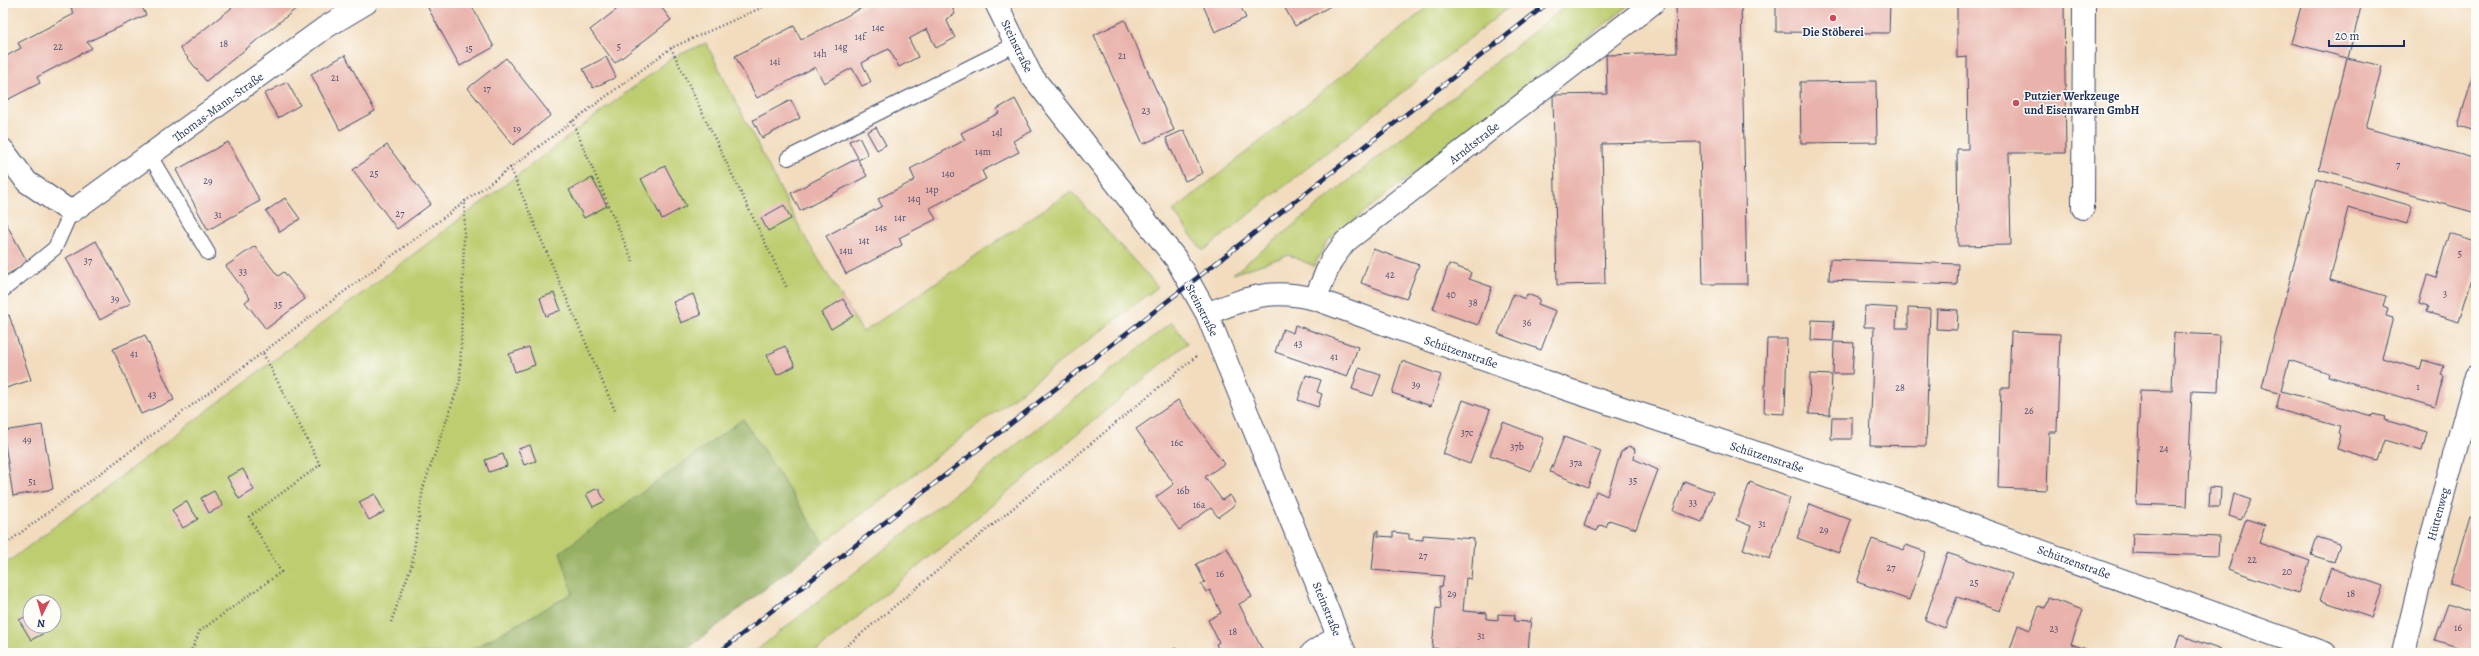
<svg xmlns="http://www.w3.org/2000/svg" width="2479" height="656" font-family="Alegreya,serif">
<rect width="100%" height="100%" fill="#fdfcf7"/>
<filter id="ink" filterUnits="userSpaceOnUse"><feTurbulence type="fractalNoise" baseFrequency=".025" numOctaves="2"/><feDisplacementMap in="SourceGraphic" scale="8" xChannelSelector="R" yChannelSelector="G"/><feConvolveMatrix kernelMatrix="1 2 1 2 8 2 1 2 1" color-interpolation-filters="sRGB"/></filter>
<filter id="wash" filterUnits="userSpaceOnUse"><feTurbulence type="fractalNoise" baseFrequency=".012" numOctaves="4" result="noise"/><feDisplacementMap in="SourceGraphic" scale="16" xChannelSelector="R" yChannelSelector="G"/><feGaussianBlur stdDeviation="0.9" result="paint"/><feColorMatrix in="noise" values="0 0 0 0 0 0 0 0 0 0 0 0 0 0 0 0 0 1.4 0 .05"/><feComposite in="paint" operator="in"/></filter>
<g filter="url(#wash)">
<rect width="100%" height="100%" fill="#f2dcbd"/>
<path fill="#becd70" stroke="#6c7e67" fill-rule="evenodd" d="M 1433,3 L 1514,3 L 1203,251 L 1173,211 Z
M 1569,3 L 1632,3 L 1327,241 L 1314,266 L 1289,255 L 1233,274 Z
M 706,43 L 803,234 L 863,332 L 1071,191 L 1158,287 L 824,543 L 743,420 L 573,593 L 466,653 L 3,653 L 3,562 L 12,559 L 672,58 ZM 30,602 L 54,602 L 54,626 L 30,626 Z
M 1172,322 L 1187,343 L 814,653 L 753,653 Z"/>
<path fill="#96b062" stroke="#587060" d="M 743,419 L 824,543 L 682,653 L 466,653 L 573,593 L 560,552 Z"/>
<g id="blocks">
<path fill="#e9b3ac" d="M 82,3 L 140,3 L 146,15 L 87,42 L 92,48 L 37,77 L 40,83 L 3,102 L 3,58 L 21,48 L 18,43 L 74,14 L 71,8 Z
M 238,3 L 302,4 L 206,81 L 180,48 Z
M 437,3 L 470,3 L 494,47 L 460,66 L 428,8 Z
M 625,3 L 658,3 L 671,20 L 615,63 L 590,30 Z
M 871,3 L 950,3 L 955,14 L 946,19 L 955,38 L 936,48 L 927,29 L 909,39 L 918,57 L 899,67 L 889,49 L 880,53 L 862,63 L 871,82 L 862,86 L 852,68 L 824,83 L 815,67 L 757,98 L 735,56 L 794,26 L 801,40 Z
M 1202,3 L 1239,3 L 1246,18 L 1215,32 Z
M 1282,3 L 1336,3 L 1295,26 Z
M 1676,3 L 1741,3 L 1747,284 L 1703,284 L 1700,142 L 1602,144 L 1605,284 L 1557,285 L 1553,95 L 1607,94 L 1606,55 L 1677,53 Z
M 1776,3 L 1890,3 L 1889,33 L 1776,32 Z
M 1957,3 L 2064,3 L 2066,153 L 2009,153 L 2011,245 L 1958,246 L 1957,149 L 1968,149 L 1967,57 L 1957,58 Z
M 2302,3 L 2362,3 L 2348,58 L 2382,66 L 2366,128 L 2476,159 L 2476,213 L 2319,169 L 2347,58 L 2291,43 Z
M 1125,20 L 1174,130 L 1143,144 L 1094,35 Z
M 345,55 L 375,111 L 340,130 L 311,74 Z
M 606,57 L 616,77 L 593,88 L 583,69 Z
M 506,58 L 551,115 L 513,145 L 468,88 Z
M 2476,65 L 2476,131 L 2458,126 Z
M 1876,81 L 1877,142 L 1801,143 L 1800,82 Z
M 287,82 L 300,105 L 278,118 L 264,94 Z
M 1015,99 L 1032,131 L 1013,141 L 1019,152 L 982,171 L 986,179 L 930,208 L 936,219 L 899,238 L 902,245 L 846,274 L 826,236 L 882,206 L 878,199 L 915,180 L 910,169 L 965,140 L 961,133 L 999,113 L 997,109 Z
M 791,100 L 800,118 L 762,138 L 753,120 Z
M 876,127 L 886,145 L 877,150 L 867,132 Z
M 1184,130 L 1203,173 L 1185,181 L 1166,138 Z
M 859,137 L 868,155 L 858,160 L 867,176 L 800,211 L 791,193 L 858,158 L 849,141 Z
M 228,142 L 260,201 L 208,230 L 176,170 Z
M 387,145 L 431,204 L 397,229 L 353,170 Z
M 665,166 L 686,206 L 662,219 L 641,179 Z
M 592,178 L 607,206 L 584,218 L 569,190 Z
M 2316,179 L 2412,206 L 2407,224 L 2348,208 L 2330,280 L 2386,296 L 2383,306 L 2388,308 L 2386,316 L 2393,318 L 2382,358 L 2420,369 L 2423,360 L 2444,366 L 2441,375 L 2444,376 L 2435,407 L 2328,376 L 2329,373 L 2289,360 L 2281,391 L 2372,416 L 2373,414 L 2385,417 L 2384,420 L 2427,432 L 2422,451 L 2384,440 L 2377,461 L 2337,449 L 2341,435 L 2339,434 L 2341,427 L 2276,409 L 2280,394 L 2262,387 Z
M 285,198 L 300,219 L 280,232 L 266,211 Z
M 784,205 L 791,219 L 768,231 L 761,218 Z
M 3,218 L 28,263 L 3,277 Z
M 2449,233 L 2476,241 L 2476,265 L 2459,322 L 2426,312 L 2428,306 L 2419,303 L 2427,275 L 2436,278 Z
M 96,241 L 131,303 L 100,320 L 66,258 Z
M 255,246 L 278,276 L 284,272 L 305,299 L 266,329 L 245,302 L 250,298 L 226,266 Z
M 1373,249 L 1419,265 L 1406,299 L 1361,283 Z
M 1830,259 L 1958,264 L 1957,285 L 1829,280 Z
M 1449,264 L 1471,272 L 1469,279 L 1492,287 L 1478,325 L 1433,309 Z
M 554,293 L 561,310 L 546,316 L 540,298 Z
M 693,294 L 701,315 L 681,323 L 673,302 Z
M 1513,294 L 1525,299 L 1527,294 L 1540,299 L 1538,304 L 1556,311 L 1541,350 L 1498,334 Z
M 843,299 L 853,316 L 831,329 L 821,313 Z
M 1865,306 L 1897,308 L 1896,328 L 1908,328 L 1908,308 L 1930,309 L 1926,446 L 1870,445 L 1874,327 L 1864,327 Z
M 1937,309 L 1958,310 L 1957,330 L 1936,329 Z
M 9,315 L 31,380 L 3,389 L 3,317 Z
M 1812,320 L 1834,321 L 1833,341 L 1811,340 Z
M 1295,325 L 1358,347 L 1347,377 L 1275,352 L 1283,329 L 1293,333 Z
M 2011,332 L 2060,334 L 2057,432 L 2049,432 L 2047,490 L 1998,488 L 2001,388 L 2009,388 Z
M 2174,333 L 2220,335 L 2218,392 L 2192,391 L 2187,506 L 2136,504 L 2140,390 L 2172,391 Z
M 145,335 L 174,400 L 141,414 L 113,349 Z
M 1767,339 L 1787,339 L 1785,414 L 1764,413 Z
M 1834,342 L 1854,343 L 1852,374 L 1833,374 Z
M 785,346 L 795,366 L 777,375 L 767,355 Z
M 529,347 L 535,365 L 515,372 L 509,354 Z
M 1402,361 L 1441,375 L 1431,406 L 1392,393 Z
M 1359,368 L 1381,375 L 1373,396 L 1352,389 Z
M 1810,374 L 1832,375 L 1830,415 L 1809,414 Z
M 1306,375 L 1321,380 L 1317,392 L 1322,394 L 1318,407 L 1298,400 Z
M 1178,400 L 1224,464 L 1205,477 L 1222,500 L 1230,495 L 1236,504 L 1218,517 L 1211,508 L 1179,530 L 1156,497 L 1174,484 L 1136,429 Z
M 1463,400 L 1490,410 L 1470,464 L 1443,454 Z
M 1832,417 L 1852,417 L 1852,439 L 1831,439 Z
M 1503,422 L 1544,438 L 1531,471 L 1490,455 Z
M 42,425 L 53,489 L 13,496 L 3,431 Z
M 1564,437 L 1601,451 L 1588,487 L 1550,472 Z
M 530,445 L 536,461 L 524,465 L 518,449 Z
M 1629,446 L 1635,449 L 1634,459 L 1658,470 L 1636,529 L 1609,520 L 1606,527 L 1600,525 L 1597,531 L 1584,526 L 1596,491 L 1607,496 L 1621,452 Z
M 503,454 L 507,466 L 489,472 L 485,460 Z
M 243,469 L 254,490 L 239,499 L 227,477 Z
M 1684,481 L 1713,492 L 1702,522 L 1673,511 Z
M 1750,482 L 1790,498 L 1770,559 L 1743,549 L 1751,526 L 1736,520 Z
M 2210,487 L 2221,488 L 2220,507 L 2209,507 Z
M 598,488 L 605,501 L 593,507 L 586,494 Z
M 214,491 L 223,506 L 209,513 L 201,498 Z
M 375,494 L 384,512 L 369,520 L 359,502 Z
M 2234,494 L 2251,500 L 2241,520 L 2229,516 Z
M 186,501 L 198,519 L 183,528 L 172,510 Z
M 1810,504 L 1851,520 L 1839,553 L 1797,538 Z
M 2470,516 L 2476,518 L 2476,581 L 2473,591 L 2450,584 Z
M 2246,519 L 2265,525 L 2259,543 L 2310,561 L 2298,593 L 2228,569 Z
M 1376,531 L 1378,531 L 1378,536 L 1393,537 L 1393,532 L 1409,534 L 1409,539 L 1423,540 L 1423,535 L 1474,539 L 1471,579 L 1466,578 L 1463,611 L 1487,613 L 1487,619 L 1498,620 L 1498,614 L 1515,615 L 1514,621 L 1529,622 L 1531,617 L 1528,652 L 1488,653 L 1432,648 L 1436,608 L 1441,609 L 1439,586 L 1442,587 L 1444,576 L 1372,570 Z
M 2133,533 L 2219,537 L 2218,556 L 2132,553 Z
M 2317,537 L 2340,544 L 2334,562 L 2311,555 Z
M 1872,539 L 1904,550 L 1906,545 L 1926,552 L 1909,600 L 1857,582 Z
M 1227,548 L 1252,597 L 1239,604 L 1264,653 L 1225,653 L 1224,650 L 1220,653 L 1216,644 L 1219,642 L 1208,620 L 1221,613 L 1210,590 L 1206,592 L 1201,584 L 1205,582 L 1196,564 Z
M 1947,553 L 2012,574 L 2000,611 L 1957,597 L 1945,628 L 1925,620 Z
M 2331,568 L 2383,586 L 2372,618 L 2320,600 Z
M 2048,598 L 2083,610 L 2071,644 L 2086,649 L 2085,653 L 2009,653 L 2018,625 L 2030,630 L 2039,606 L 2045,608 Z
M 2448,604 L 2476,614 L 2476,653 L 2435,640 Z
M 30,614 L 30,626 L 45,626 L 48,631 L 31,640 L 19,620 Z
M 2180,635 L 2221,650 L 2220,653 L 2174,653 Z
M 1176,648 L 1179,653 L 1165,653 Z
M 1698,650 L 1712,652 L 1712,653 L 1697,653 Z"/>
</g>
</g>
<g filter="url(#ink)">
<use href="#blocks" fill-opacity="0" stroke="#3b496c" stroke-width="1"/>
<g fill="none" stroke-linecap="round" stroke-linejoin="round">
<g stroke="#3b496c" stroke-width="16">
<path id="service" d="M 150,156 L 208,253
M 788,158 L 1016,44
M 3,290 L 55,248 L 71,212"/>
</g>
<g stroke="#3b496c" stroke-width="24">
<path id="minor" d="M 996,3 L 1031,75 L 1176,259 L 1207,314 L 1345,653
M 3,150 L 27,182 L 71,212 L 326,27 L 366,3
M 2083,208 L 2084,3
M 1315,299 L 1331,261 L 1345,242 L 1653,3
M 1207,314 C 1248,297 1270,288 1315,299 L 1563,388 L 1927,510 L 2325,653
M 1312,653 L 1338,636
M 2403,653 L 2427,553 L 2476,376"/>
</g>
<path stroke="#3b496c" stroke-width="2.5" stroke-dasharray="1 3" stroke-linecap="butt" d="M 671,48 L 787,288
M 572,121 L 633,262
M 510,167 L 616,413
M 3,546 L 671,48 L 772,3
M 391,622 L 412,564 L 423,488 L 460,381 L 465,200
M 190,653 L 200,631 L 281,572 L 249,517 L 320,465 L 262,351
M 838,653 L 1198,355"/>
<use href="#service" stroke="#fff" stroke-width="14"/>
<use href="#minor" stroke="#fff" stroke-width="22"/>
<g stroke="#1b2f5e" stroke-width="4.5">
<path id="rail" d="M 718,653 L 1548,3"/>
</g>
<use href="#rail" stroke="#fdfcf7" stroke-width="3" stroke-dasharray="9" stroke-linecap="butt"/>
</g>
</g>
<g fill="#d1495b" stroke="#fdfcf7" stroke-width="1.5">
<circle cx="1833" cy="18" r="4"/>
<circle cx="2016" cy="103" r="4"/>
</g>
<g text-anchor="middle" dominant-baseline="central" stroke-width="3" stroke-linejoin="round" paint-order="stroke">
<g font-size="10" fill="#4e5072">
<text x="878" y="27">14e</text>
<text x="860" y="36">14f</text>
<text x="224" y="43">18</text>
<text x="58" y="46">22</text>
<text x="619" y="46">5</text>
<text x="841" y="46">14g</text>
<text x="469" y="48">15</text>
<text x="820" y="53">14h</text>
<text x="1122" y="55">21</text>
<text x="775" y="61">14i</text>
<text x="335" y="77">21</text>
<text x="487" y="88">17</text>
<text x="1146" y="110">23</text>
<text x="517" y="128">19</text>
<text x="997" y="132">14l</text>
<text x="983" y="151">14m</text>
<text x="2398" y="164">7</text>
<text x="374" y="173">25</text>
<text x="948" y="173">14o</text>
<text x="208" y="180">29</text>
<text x="932" y="189">14p</text>
<text x="914" y="198">14q</text>
<text x="400" y="213">27</text>
<text x="218" y="214">31</text>
<text x="900" y="217">14r</text>
<text x="881" y="227">14s</text>
<text x="864" y="240">14t</text>
<text x="846" y="250">14u</text>
<text x="2460" y="253">5</text>
<text x="88" y="260">37</text>
<text x="243" y="271">33</text>
<text x="1390" y="274">42</text>
<text x="2445" y="293">3</text>
<text x="1451" y="294">40</text>
<text x="115" y="298">39</text>
<text x="1473" y="302">38</text>
<text x="278" y="304">35</text>
<text x="1527" y="322">36</text>
<text x="1298" y="343">43</text>
<text x="134" y="353">41</text>
<text x="1334" y="356">41</text>
<text x="1416" y="384">39</text>
<text x="2418" y="386">1</text>
<text x="1900" y="387">28</text>
<text x="152" y="394">43</text>
<text x="2029" y="410">26</text>
<text x="1467" y="432">37c</text>
<text x="27" y="439">49</text>
<text x="1177" y="442">16c</text>
<text x="1517" y="446">37b</text>
<text x="2164" y="448">24</text>
<text x="1576" y="462">37a</text>
<text x="1633" y="480">35</text>
<text x="32" y="481">51</text>
<text x="1183" y="490">16b</text>
<text x="1693" y="502">33</text>
<text x="1199" y="504">16a</text>
<text x="1762" y="523">31</text>
<text x="1824" y="529">29</text>
<text x="1423" y="555">27</text>
<text x="2252" y="559">22</text>
<text x="1891" y="567">27</text>
<text x="2287" y="571">20</text>
<text x="1220" y="573">16</text>
<text x="1974" y="582">25</text>
<text x="1452" y="593">29</text>
<text x="2351" y="593">18</text>
<text x="2458" y="627">16</text>
<text x="2054" y="628">23</text>
<text x="1233" y="631">18</text>
<text x="1481" y="635">31</text>
</g>
<g font-size="12" font-weight="bold" fill="#1b2f5e" stroke="#fdfcf7">
<text x="1833" y="32">Die Stöberei</text>
<text x="2024" y="96" text-anchor="start">Putzier Werkzeuge<tspan x="2024" dy="14">und Eisenwaren GmbH</tspan></text>
</g>
<g font-size="12" fill="#1b2f5e" stroke="#fdfcf7">
<text transform="translate(1017 46) rotate(64)">Steinstraße</text>
<text transform="translate(218 107) rotate(-36)">Thomas-Mann-Straße</text>
<text transform="translate(1474 143) rotate(-38)">Arndtstraße</text>
<text transform="translate(1202 310) rotate(63)">Steinstraße</text>
<text transform="translate(1461 352) rotate(19)">Schützenstraße</text>
<text transform="translate(1767 457) rotate(18)">Schützenstraße</text>
<text transform="translate(2438 514) rotate(-75)">Hüttenweg</text>
<text transform="translate(2074 562) rotate(20)">Schützenstraße</text>
<text transform="translate(1327 609) rotate(68)">Steinstraße</text>
</g>
</g>
<rect width="2479" height="656" fill="none" stroke="#fdfcf7" stroke-width="16"/>
<g transform="translate(42 614) rotate(185)"><circle r="19" fill="#fdfcf7" stroke="#a3aaba"/>
<path d="M0-3L7 15L0 10L-7 15Z" fill="#d1495b"/>
<text y="-6" font-size="11" font-weight="bold" text-anchor="middle" fill="#1b2f5e">N</text>
</g>
<path d="M2329 40v6h75v-6" fill="none" stroke="#1b2f5e" stroke-width="2"/>
<text x="2335" y="40" font-size="12" fill="#1b2f5e" stroke="#fdfcf7" stroke-width="3" paint-order="stroke">20 m</text>
</svg>
